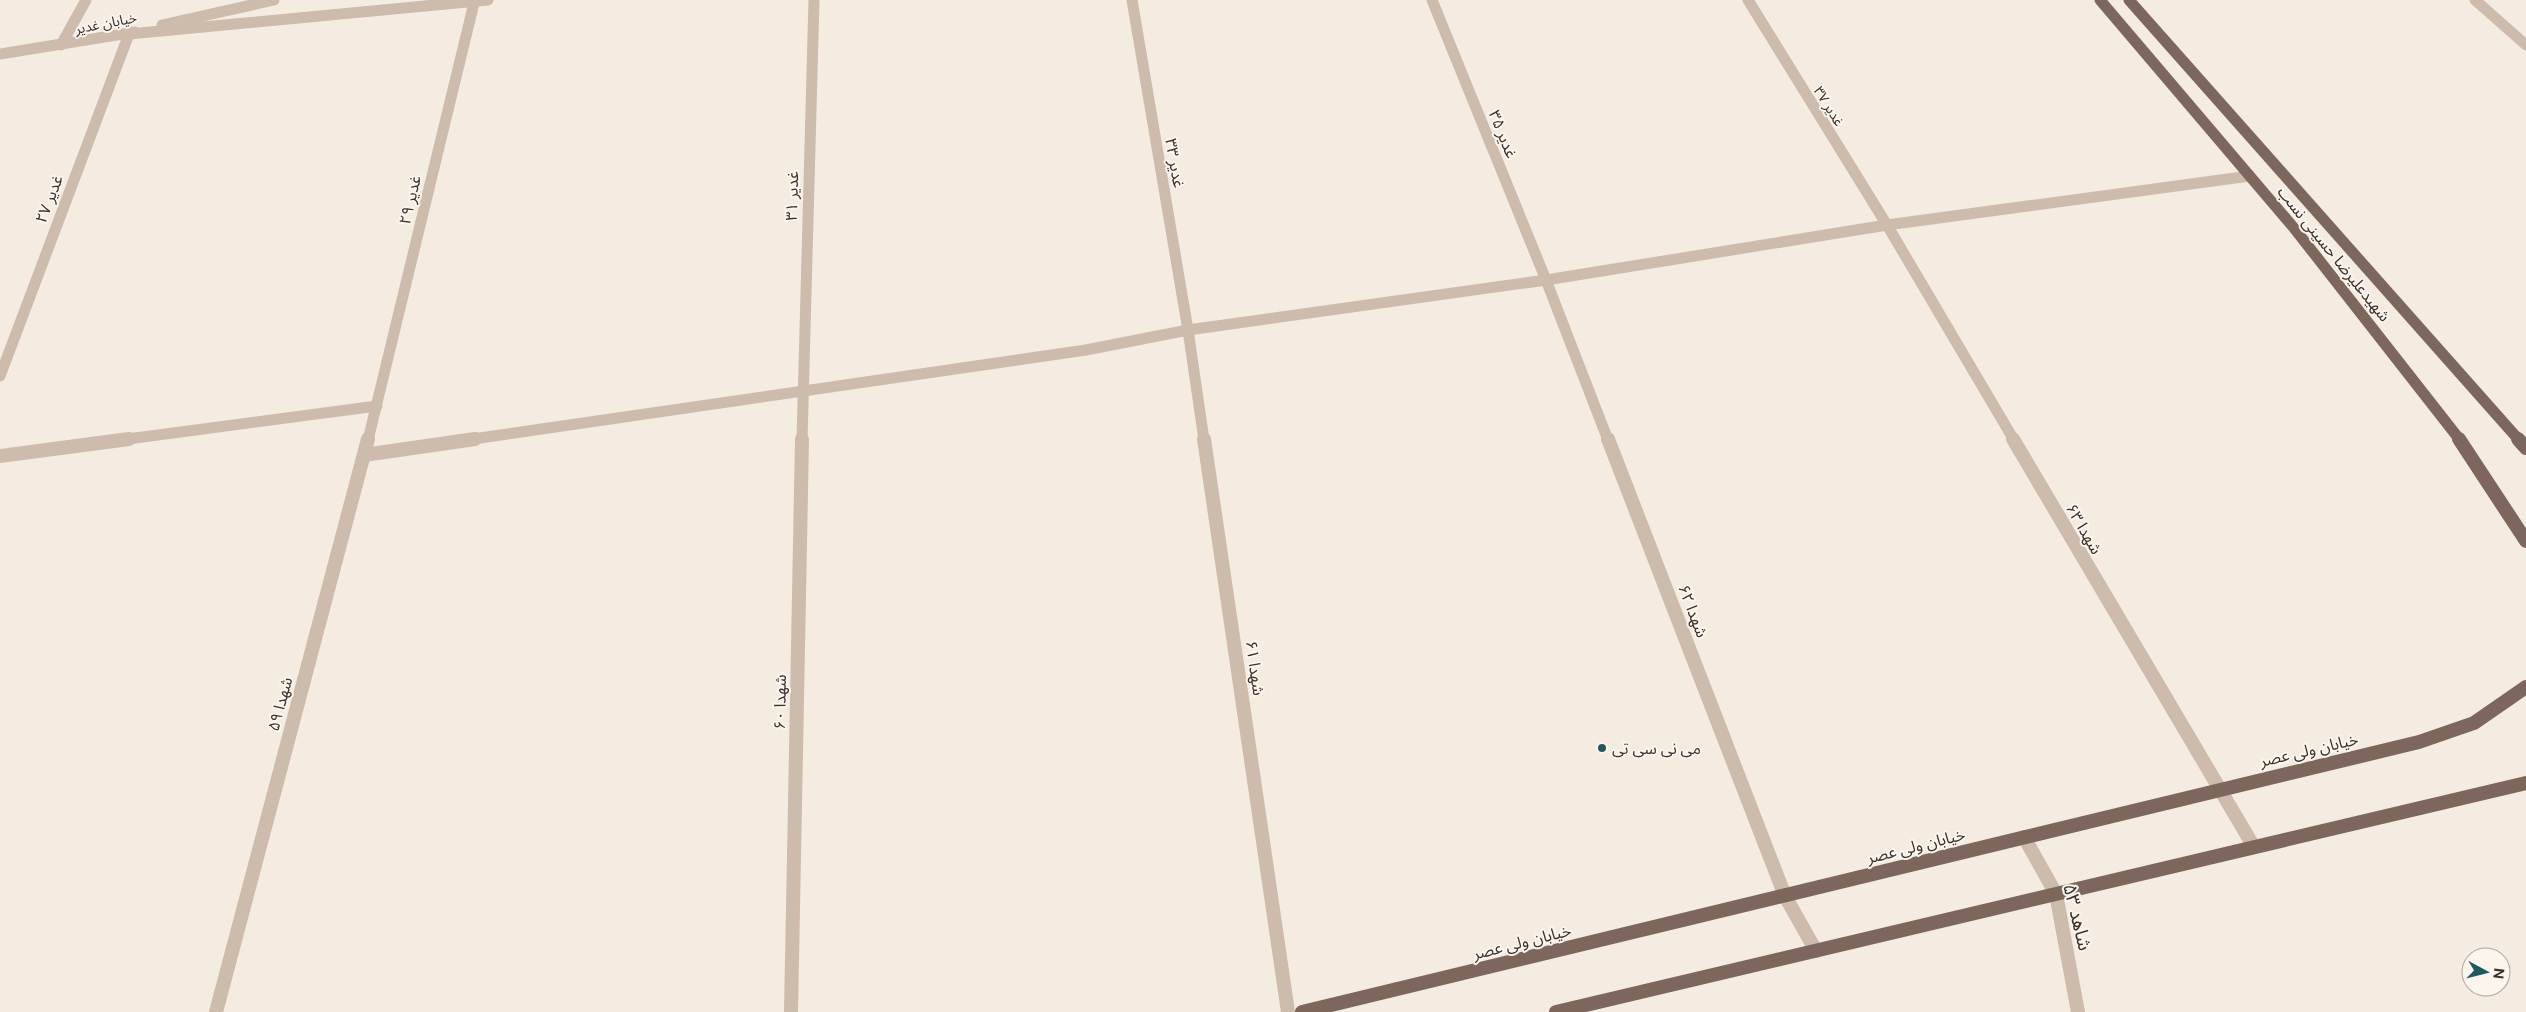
<svg xmlns="http://www.w3.org/2000/svg" width="2526" height="1012" font-family="'Public Sans','Noto Sans Arabic',sans-serif">
<rect width="100%" height="100%" fill="#f4ebe1"/>
<g fill="none" stroke-linecap="round" stroke-linejoin="round">
<path stroke="#cdbbac" stroke-width="11" d="M 1132,0 L 1188,330 L 1204,440
M 1432,0 L 1546,280 L 1608,440
M 1748,0 L 1887,225 L 2014,440
M 2475,0 L 2526,45
M 162,25 L 274,0
M 61,45 L 86,0
M 0,54 L 135,32
M 0,376 L 129,34 L 488,0
M 120,440 L 377,406
M 368,440 L 474,3
M 466,440 L 1086,350 L 1188,330 L 1546,280 L 1887,225 L 2250,176
M 802,440 L 814,0"/>
<path stroke="#cdbbac" stroke-width="14" d="M 1204,439 L 1288,1012
M 1608,439 L 1785,896 L 1816,951
M 2013,439 L 2254,847
M 364,455 L 475,439
M 0,456 L 129,439
M 2024,837 L 2056,894 L 2078,1012
M 216,1012 L 368,439
M 791,1012 L 802,439"/>
<path stroke="#7d675c" stroke-width="11" d="M 2100,0 L 2294,228 L 2460,440
M 2129,0 L 2519,440"/>
<path stroke="#7d675c" stroke-width="14" d="M 2459,439 L 2526,541
M 2518,439 L 2526,448
M 1302,1012 L 2419,742 L 2474,723 L 2526,687
M 1556,1012 L 2526,783"/>
</g>
<circle fill="#1f5a5e" stroke="#fbf5ee" stroke-width="2" cx="1602" cy="748" r="5"/>
<g text-anchor="middle" dominant-baseline="central" stroke-width="4" stroke-linejoin="round" paint-order="stroke">
<g font-size="14" fill="#3b302b" stroke="#fbf5ee">
<text transform="translate(106 23) rotate(-11)">خیابان غدیر</text>
<text transform="translate(1829 106) rotate(58)">غدیر ۳۷</text>
</g>
<g font-size="16" fill="#3b302b" stroke="#fbf5ee">
<text transform="translate(1503 134) rotate(68)">غدیر ۳۵</text>
<text transform="translate(1175 163) rotate(80)">غدیر ۳۳</text>
<text transform="translate(792 196) rotate(-88)">غدیر ۳۱</text>
<text transform="translate(49 199) rotate(-69)">غدیر ۲۷</text>
<text transform="translate(410 200) rotate(-77)">غدیر ۲۹</text>
<text transform="translate(2334 254) rotate(51)">شهیدعلیرضا حسینی نسب</text>
<text transform="translate(2084 529) rotate(60)">شهدا ۶۳</text>
<text transform="translate(1693 611) rotate(69)">شهدا ۶۲</text>
<text transform="translate(1255 668) rotate(82)">شهدا ۶۱</text>
<text transform="translate(780 702) rotate(-89)">شهدا ۶۰</text>
<text transform="translate(280 704) rotate(-75)">شهدا ۵۹</text>
<text transform="translate(2309 750) rotate(-13)">خیابان ولی عصر</text>
<text transform="translate(1916 846) rotate(-14)">خیابان ولی عصر</text>
<text transform="translate(1522 942) rotate(-14)">خیابان ولی عصر</text>
</g>
<g font-size="16" fill="#3b302b" stroke="#fbf5ee" text-anchor="start">
<text x="1612" y="748">می نی سی تی</text>
</g>
<g font-size="19" fill="#3b302b" stroke="#fbf5ee">
<text transform="translate(2078 917) rotate(76)">شاهد ۵۳</text>
</g>
</g>
<g transform="translate(2486 972) rotate(97)"><circle r="24" fill="#fbf5ee" stroke="#aea6a0"/>
<path d="M0-4L9 19L0 12L-9 19Z" fill="#1f5a5e"/>
<text y="-8" font-size="14" font-weight="bold" text-anchor="middle" fill="#3b302b">N</text>
</g>
</svg>
